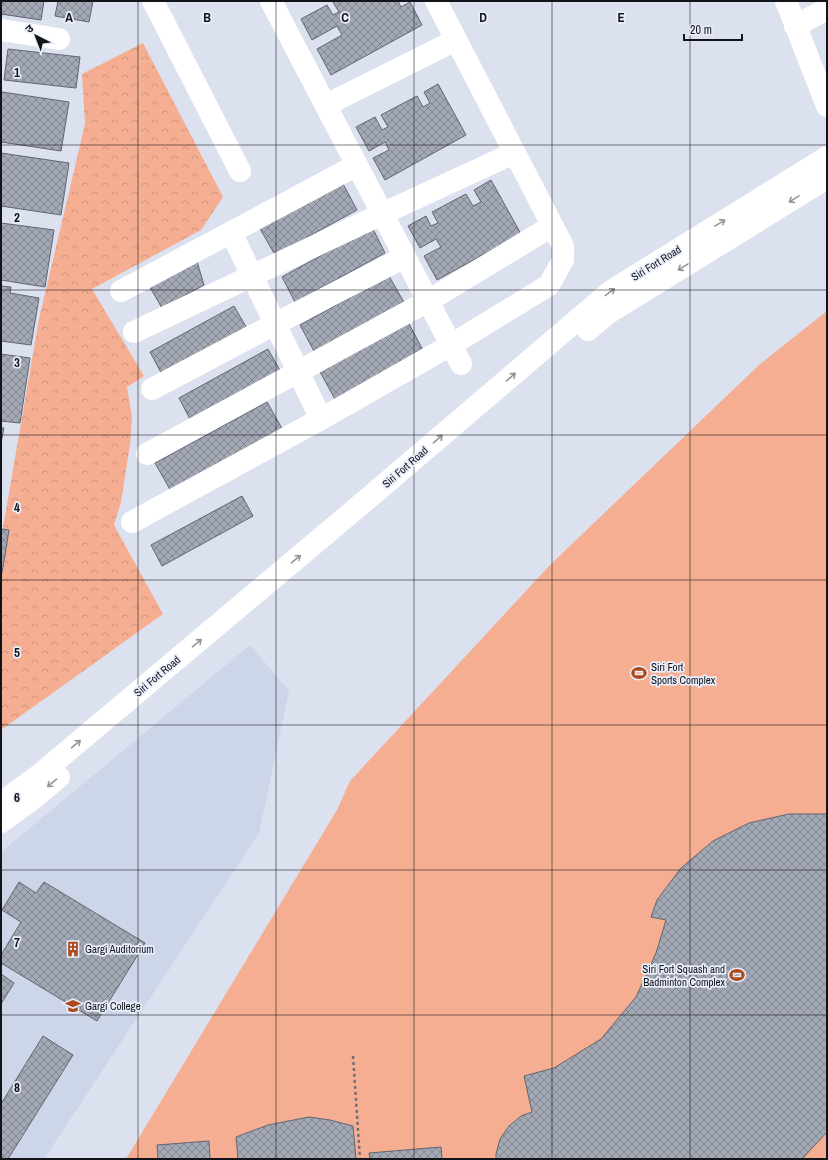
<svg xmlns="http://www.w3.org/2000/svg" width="828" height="1160" font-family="'Archivo Narrow','Noto Sans Devanagari',sans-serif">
<defs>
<pattern id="park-crowns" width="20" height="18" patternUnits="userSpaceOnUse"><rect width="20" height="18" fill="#f5ae92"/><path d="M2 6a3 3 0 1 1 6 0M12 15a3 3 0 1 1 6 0" fill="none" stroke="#d1957d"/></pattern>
<pattern id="building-cross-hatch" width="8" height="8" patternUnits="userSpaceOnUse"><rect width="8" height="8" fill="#a3a8b5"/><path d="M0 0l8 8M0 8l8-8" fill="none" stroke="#848892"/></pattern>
</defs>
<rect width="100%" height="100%" fill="#dce1ef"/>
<path fill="#cdd5e9" d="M 250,645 L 289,691 L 259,833 L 44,1159 L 1,1159 L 1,852 Z"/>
<path fill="url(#park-crowns)" d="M 143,43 L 223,197 L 201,230 L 92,289 L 144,376 L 127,387 L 132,417 L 130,445 L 121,502 L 114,525 L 163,614 L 1,730 L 1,539 L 39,319 L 85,124 L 82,74 Z"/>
<path fill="#f5ae92" d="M 827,311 L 827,1159 L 126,1159 L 337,810 L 350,781 L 550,565 L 760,364 Z"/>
<path fill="url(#building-cross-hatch)" stroke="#616571" d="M 1,1 L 44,1 L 41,20 L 1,14 Z
M 58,1 L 93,1 L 89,22 L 55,16 Z
M 334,1 L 398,1 L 401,7 L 410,2 L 422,25 L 331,75 L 317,49 L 342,35 L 337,26 L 312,40 L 301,19 L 327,5 L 333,15 L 339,12 L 333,2 Z
M 8,49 L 80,57 L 76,88 L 4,80 Z
M 438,84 L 466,135 L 385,180 L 373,158 L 389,150 L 385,142 L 369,151 L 356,127 L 375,117 L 382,130 L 388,127 L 381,115 L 417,96 L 423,107 L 430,103 L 424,92 Z
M 2,92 L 69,102 L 61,151 L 1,142 L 1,99 Z
M 1,153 L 69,163 L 61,215 L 1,206 Z
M 491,180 L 521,234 L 437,280 L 424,256 L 441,247 L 436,239 L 420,248 L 408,226 L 426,216 L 431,226 L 438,223 L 432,212 L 466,194 L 473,206 L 481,202 L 474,190 Z
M 342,182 L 357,210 L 275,255 L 259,227 Z
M 1,223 L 54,230 L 45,287 L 1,280 Z
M 372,227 L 385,253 L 295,302 L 282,277 Z
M 196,258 L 204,285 L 162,308 L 148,284 Z
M 389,276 L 405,304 L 315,353 L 300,325 Z
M 1,286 L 11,287 L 10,293 L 39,298 L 31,345 L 1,341 Z
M 234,306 L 249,332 L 164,378 L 150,352 Z
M 408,322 L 424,352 L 336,401 L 319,370 Z
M 268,349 L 282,374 L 192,423 L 179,398 Z
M 1,354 L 30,358 L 20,423 L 1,421 Z
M 267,402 L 284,432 L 172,493 L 155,463 Z
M 1,428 L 4,428 L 1,443 Z
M 242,496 L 253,516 L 162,566 L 151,545 Z
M 1,529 L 9,530 L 2,573 L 1,573 Z
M 789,814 L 827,814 L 827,1132 L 802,1159 L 496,1159 L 496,1154 L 500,1139 L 509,1126 L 521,1116 L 532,1112 L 524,1076 L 554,1068 L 601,1039 L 636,997 L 656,953 L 666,920 L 651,917 L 657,900 L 681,868 L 713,841 L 749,823 Z
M 19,882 L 36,893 L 44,882 L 145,943 L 97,1021 L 1,963 L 1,955 L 21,922 L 2,910 Z
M 1,974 L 14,983 L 1,1004 Z
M 43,1036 L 73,1055 L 8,1159 L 1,1159 L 1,1104 Z
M 309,1117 L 330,1120 L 353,1126 L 356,1159 L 238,1159 L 236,1137 L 268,1125 Z
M 209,1141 L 210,1159 L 158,1159 L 157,1145 Z
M 441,1147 L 442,1159 L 370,1159 L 369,1153 Z"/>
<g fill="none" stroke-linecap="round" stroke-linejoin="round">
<path stroke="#6e717a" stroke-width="2.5" stroke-dasharray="3 3" stroke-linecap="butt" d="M 353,1056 L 360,1159"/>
<path stroke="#fff" stroke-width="22" d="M 153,1 L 240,171
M 271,1 L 461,364
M 786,1 L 827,106
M 795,26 L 827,9
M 1,30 L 59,39
M 326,105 L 456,40
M 231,232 L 321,419
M 121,291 L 357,165
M 588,330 L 607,314 L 827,178
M 134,332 L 382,214 L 514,153
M 152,389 L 275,324 L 405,257
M 147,454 L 428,301 L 552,226
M 132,522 L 321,419 L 451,345 L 549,285 L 563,260 L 563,246 L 436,1
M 1,803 L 38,776 L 365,501 L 611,291 L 827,157
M 1,822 L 34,798 L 59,777"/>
</g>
<defs><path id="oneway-shaft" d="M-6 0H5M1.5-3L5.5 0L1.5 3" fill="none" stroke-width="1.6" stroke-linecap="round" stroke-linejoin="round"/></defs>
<g stroke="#959598">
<use href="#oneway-shaft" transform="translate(794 199) rotate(148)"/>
<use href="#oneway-shaft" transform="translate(720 223) rotate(-32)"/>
<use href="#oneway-shaft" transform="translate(683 267) rotate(148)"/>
<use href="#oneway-shaft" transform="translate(610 292) rotate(-37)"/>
<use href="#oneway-shaft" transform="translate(511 377) rotate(-41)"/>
<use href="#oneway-shaft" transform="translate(438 439) rotate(-41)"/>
<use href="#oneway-shaft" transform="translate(296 559) rotate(-40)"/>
<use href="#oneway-shaft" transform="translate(197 643) rotate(-40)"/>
<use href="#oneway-shaft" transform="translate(76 744) rotate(-40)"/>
<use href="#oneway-shaft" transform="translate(52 783) rotate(140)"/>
</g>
<path fill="none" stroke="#131419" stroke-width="1" stroke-opacity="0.55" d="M 138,1 L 138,1159M 276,1 L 276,1159M 414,1 L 414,1159M 552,1 L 552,1159M 690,1 L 690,1159M 1,145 L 827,145M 1,290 L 827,290M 1,435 L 827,435M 1,580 L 827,580M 1,725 L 827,725M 1,870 L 827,870M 1,1015 L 827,1015"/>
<defs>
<g id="stadium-bare" transform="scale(1.2)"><path d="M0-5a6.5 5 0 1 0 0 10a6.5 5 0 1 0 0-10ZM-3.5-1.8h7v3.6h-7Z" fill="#ae491a" stroke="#e9eefc" stroke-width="2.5" paint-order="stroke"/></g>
<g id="building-bare" transform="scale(1.2)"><path d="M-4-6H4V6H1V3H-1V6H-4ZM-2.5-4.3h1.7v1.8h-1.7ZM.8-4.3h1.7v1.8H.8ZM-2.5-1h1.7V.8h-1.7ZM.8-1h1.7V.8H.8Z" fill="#ae491a" stroke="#e9eefc" stroke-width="2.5" paint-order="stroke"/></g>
<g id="university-bare" transform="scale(1.2)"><path d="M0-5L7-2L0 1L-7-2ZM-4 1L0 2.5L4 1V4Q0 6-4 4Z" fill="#ae491a" stroke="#e9eefc" stroke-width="2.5" paint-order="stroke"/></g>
</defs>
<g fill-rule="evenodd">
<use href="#stadium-bare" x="639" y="673"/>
<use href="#building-bare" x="73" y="949"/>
<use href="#stadium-bare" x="737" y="975"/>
<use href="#university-bare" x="73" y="1006"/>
</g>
<g text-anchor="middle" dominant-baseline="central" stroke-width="3.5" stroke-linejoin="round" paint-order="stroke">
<g font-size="11" fill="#131419" stroke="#e9eefc">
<text transform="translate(656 263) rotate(-32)">Siri Fort Road</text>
<text transform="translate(405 467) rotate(-41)">Siri Fort Road</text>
<text transform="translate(157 676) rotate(-40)">Siri Fort Road</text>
</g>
<g font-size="11" fill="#131419" stroke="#e9eefc" text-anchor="start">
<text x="651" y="667">Siri Fort<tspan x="651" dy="13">Sports Complex</tspan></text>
<text x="85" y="949">Gargi Auditorium</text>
<text x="725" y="969" text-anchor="end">Siri Fort Squash and<tspan x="725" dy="13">Badminton Complex</tspan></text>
<text x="85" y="1006">Gargi College</text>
</g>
</g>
<g font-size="13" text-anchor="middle" font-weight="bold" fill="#131419" stroke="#e9eefc" stroke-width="3.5" stroke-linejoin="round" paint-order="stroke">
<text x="69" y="22">A</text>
<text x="207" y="22">B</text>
<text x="345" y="22">C</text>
<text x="483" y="22">D</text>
<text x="621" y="22">E</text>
<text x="17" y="77">1</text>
<text x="17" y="222">2</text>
<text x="17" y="367">3</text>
<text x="17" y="512">4</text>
<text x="17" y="657">5</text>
<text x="17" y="802">6</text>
<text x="17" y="947">7</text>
<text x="17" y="1092">8</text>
</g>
<rect width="828" height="1160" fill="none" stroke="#131419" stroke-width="4"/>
<g transform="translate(36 36) rotate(318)" stroke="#e9eefc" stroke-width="3" paint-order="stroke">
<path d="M0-3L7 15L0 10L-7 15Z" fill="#131419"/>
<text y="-6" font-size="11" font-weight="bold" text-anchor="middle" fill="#131419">उ</text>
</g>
<path d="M684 34v6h58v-6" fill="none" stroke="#131419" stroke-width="2"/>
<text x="690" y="34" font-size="12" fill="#131419" stroke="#e9eefc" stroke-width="3" paint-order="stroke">20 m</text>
</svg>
